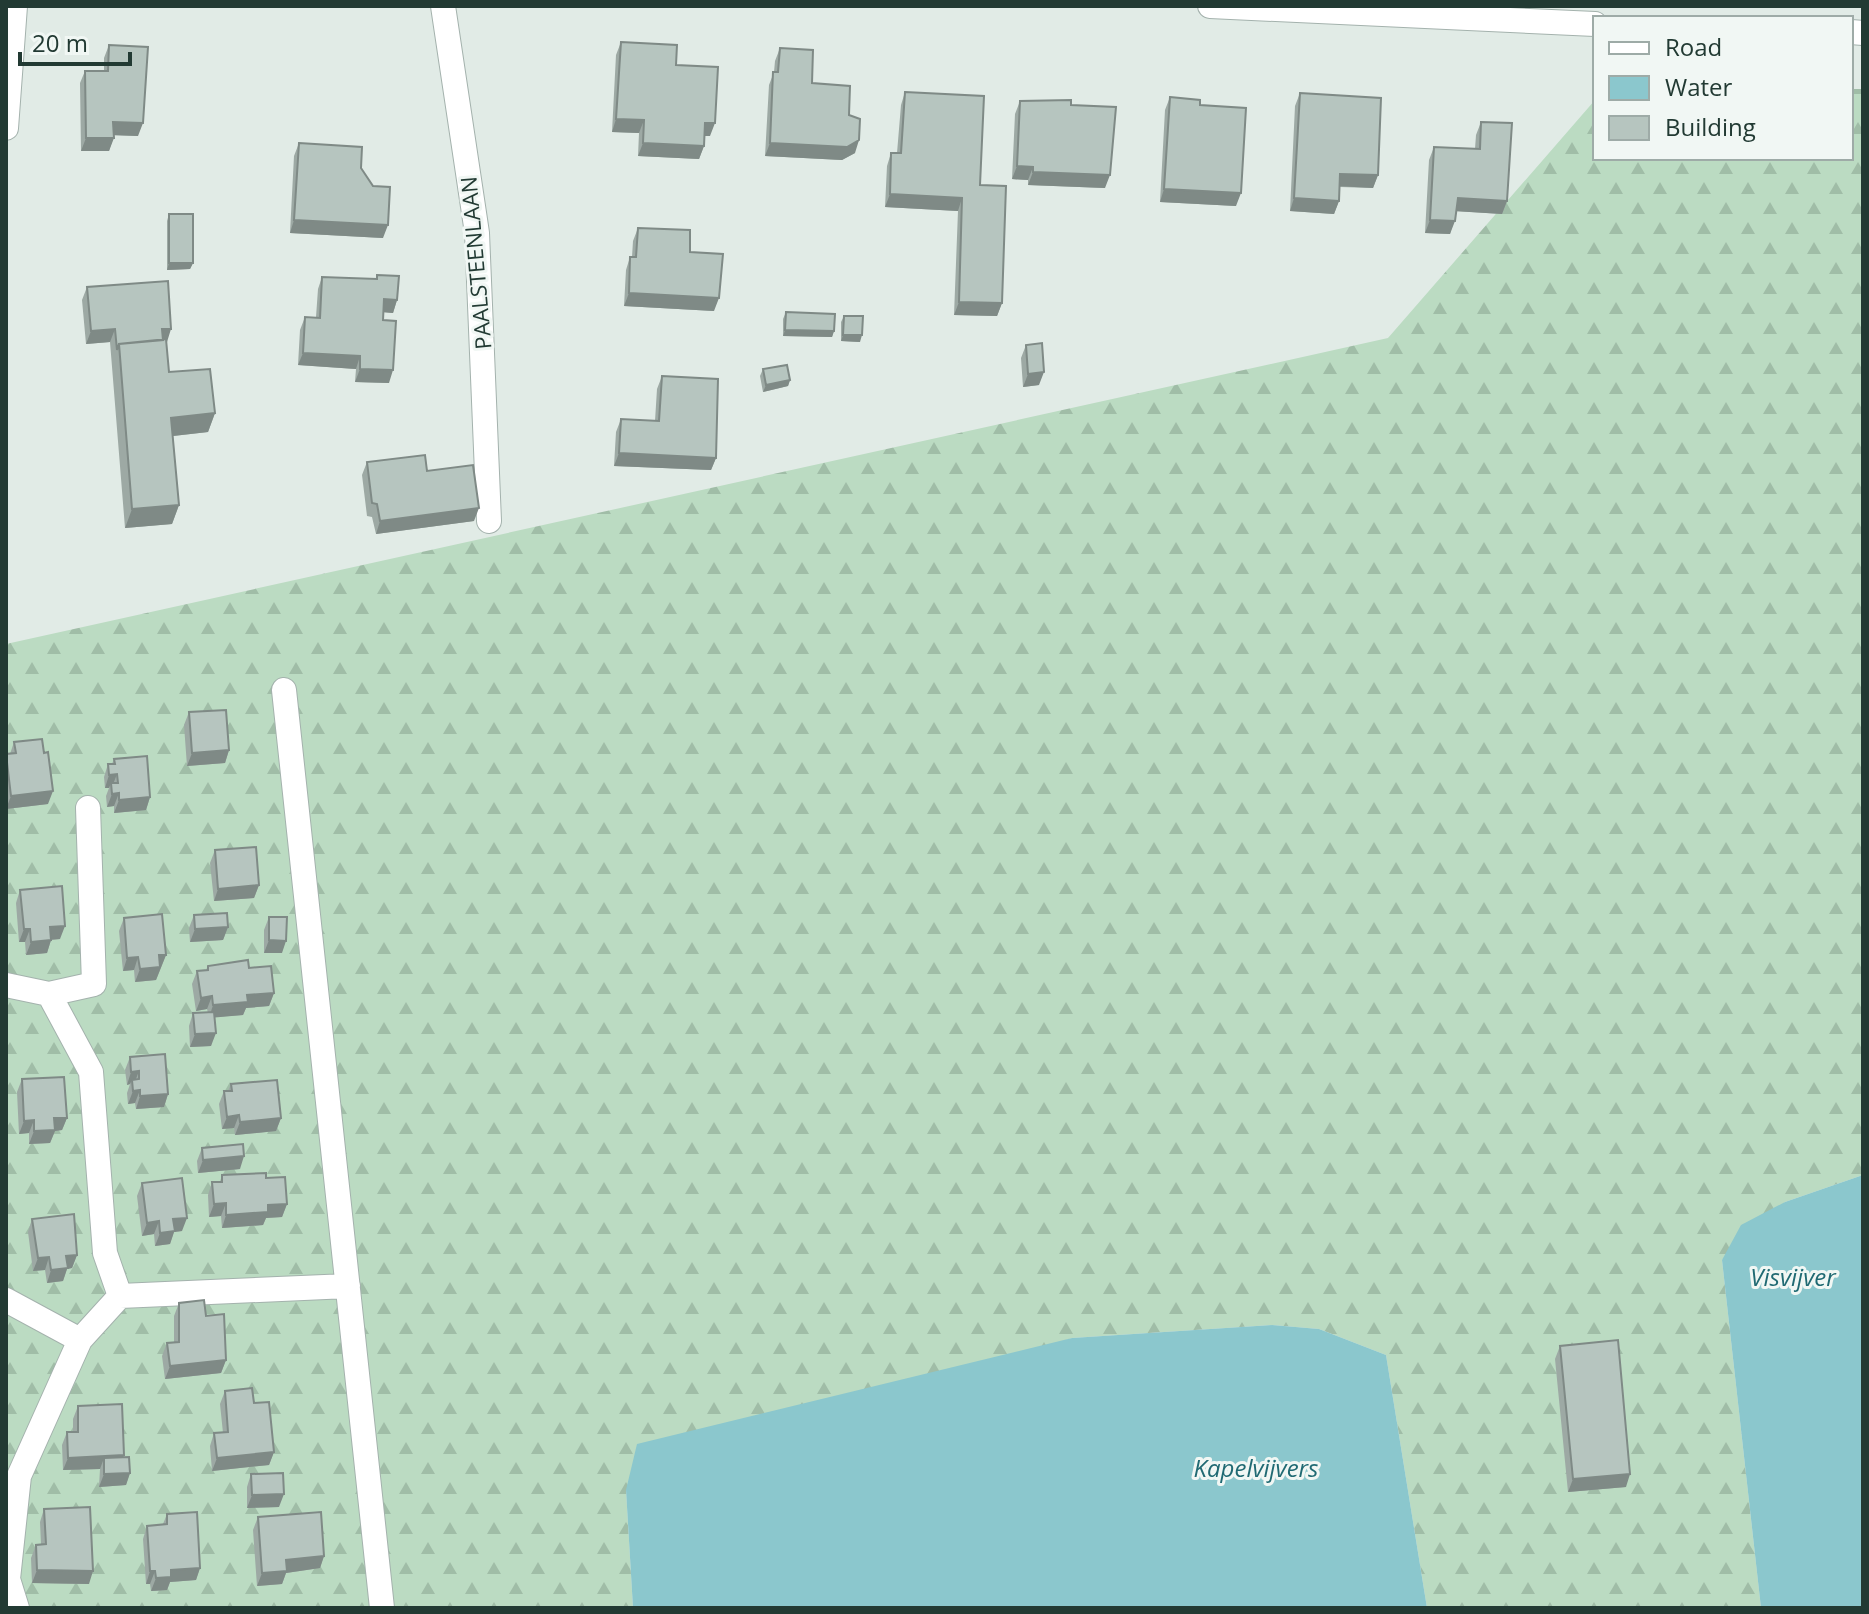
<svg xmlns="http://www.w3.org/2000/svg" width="1869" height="1614" font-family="'Open Sans',sans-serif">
<defs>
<pattern id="forest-firs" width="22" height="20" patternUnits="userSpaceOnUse" patternTransform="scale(2)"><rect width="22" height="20" fill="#bbdbc2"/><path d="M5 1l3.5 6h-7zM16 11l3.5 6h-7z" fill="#a0bda7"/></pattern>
</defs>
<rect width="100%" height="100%" fill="#e1ebe6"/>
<path fill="url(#forest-firs)" d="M 1851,89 L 1863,89 L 1863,1175 L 1785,1202 L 1722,1260 L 1761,1608 L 1427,1608 L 1386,1355 L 1319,1329 L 1272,1325 L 1072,1338 L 626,1490 L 633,1608 L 6,1608 L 6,644 L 1388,338 L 1595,100 L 1595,158 L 1851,158 Z"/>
<path fill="#8bc7cd" d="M 1863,1175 L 1863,1608 L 1761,1608 L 1722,1260 L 1741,1225 L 1785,1202 Z
M 1272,1325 L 1319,1329 L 1386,1355 L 1427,1608 L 633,1608 L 626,1490 L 637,1444 L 1072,1338 Z"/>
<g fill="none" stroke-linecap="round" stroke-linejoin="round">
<g stroke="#a4b2ad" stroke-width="26">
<path id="minor" d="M 443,6 L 477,233 L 489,521
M 1210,6 L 1595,24
M 1851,32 L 1863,33
M 6,128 L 15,6
M 284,690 L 382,1608
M 6,985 L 49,994 L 91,1072 L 105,1253 L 120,1296
M 49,994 L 94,984 L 88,808
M 6,1300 L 80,1340
M 17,1608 L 8,1579 L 19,1476 L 80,1340 L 120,1296 L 348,1286"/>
</g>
<use href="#minor" stroke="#fff" stroke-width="24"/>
</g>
<path fill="#9da9a4" d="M 621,42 L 676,65 L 710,136 L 704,136 L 704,146 L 699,159 L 638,156 L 639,133 L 612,132 L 616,55 Z
M 109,45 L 138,136 L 114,135 L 109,151 L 81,151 L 80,83 L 85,71 L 104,71 L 104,58 Z
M 780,48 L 812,83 L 849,115 L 855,153 L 842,160 L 765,156 L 769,85 L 774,72 L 775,61 Z
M 905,92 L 980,185 L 1002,303 L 997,316 L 954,315 L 958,211 L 885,207 L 887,166 L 891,153 L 897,153 L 901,105 Z
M 1300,93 L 1378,175 L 1373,188 L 1340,187 L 1339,201 L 1334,214 L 1290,211 L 1295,106 Z
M 1170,97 L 1236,206 L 1160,202 L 1165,110 Z
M 1020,101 L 1071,105 L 1105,188 L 1028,185 L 1028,180 L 1012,179 L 1015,114 Z
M 1481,122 L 1507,201 L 1502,214 L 1456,211 L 1450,234 L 1425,233 L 1429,160 L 1434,147 L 1475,149 L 1476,135 Z
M 299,143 L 361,168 L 383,238 L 290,233 L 294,156 Z
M 169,214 L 193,263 L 190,269 L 167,270 L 167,221 Z
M 638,228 L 714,311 L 624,306 L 626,270 L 630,257 L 632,257 L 633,241 Z
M 377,275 L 397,300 L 393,313 L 384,312 L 383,320 L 389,383 L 355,382 L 356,369 L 298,365 L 300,330 L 305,317 L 316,317 L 318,289 L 322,277 L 376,279 Z
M 87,287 L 166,342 L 169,372 L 215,413 L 208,432 L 173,436 L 179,505 L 172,524 L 125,528 L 110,342 L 86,344 L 82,300 Z
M 786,312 L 834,331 L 832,337 L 783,336 L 783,319 Z
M 844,316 L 860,342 L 841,341 L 841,322 Z
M 1026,345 L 1039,385 L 1023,387 L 1021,358 Z
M 763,369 L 790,380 L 788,386 L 763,392 L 760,376 Z
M 662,376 L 716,458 L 711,470 L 614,466 L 616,432 L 621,419 L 655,421 L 657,389 Z
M 367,462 L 427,471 L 474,521 L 376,534 L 372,517 L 367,516 L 362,475 Z
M 189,712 L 229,750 L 225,763 L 187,766 L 184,725 Z
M 14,742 L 48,804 L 6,809 L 6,754 L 10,754 Z
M 114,759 L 150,797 L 146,810 L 114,813 L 114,806 L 107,807 L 106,796 L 109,788 L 105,788 L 104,777 L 108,764 L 112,764 Z
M 215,850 L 259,885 L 254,898 L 214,901 L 210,863 Z
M 20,890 L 60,939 L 51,940 L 47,953 L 26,955 L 25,942 L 19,942 L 16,903 Z
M 194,915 L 228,927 L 223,940 L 190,942 L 189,928 Z
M 269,917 L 282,953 L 264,953 L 264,930 Z
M 124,918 L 166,955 L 156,980 L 135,982 L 134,970 L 123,971 L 119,931 Z
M 208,966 L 249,968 L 274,993 L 269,1006 L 246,1008 L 243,1015 L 215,1017 L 211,1046 L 190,1047 L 189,1026 L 193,1013 L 208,1013 L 207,1009 L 196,1011 L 192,984 L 197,971 L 206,970 Z
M 130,1057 L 168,1094 L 164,1107 L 136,1109 L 135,1103 L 128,1104 L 127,1093 L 130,1084 L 127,1085 L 125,1070 Z
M 22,1079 L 67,1118 L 62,1130 L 55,1131 L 50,1143 L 29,1144 L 29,1133 L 19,1134 L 17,1092 Z
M 231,1084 L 281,1118 L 276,1131 L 235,1135 L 234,1128 L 222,1129 L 219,1104 L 224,1091 L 228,1091 Z
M 202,1148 L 240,1169 L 198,1173 L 197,1161 Z
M 222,1175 L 266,1178 L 287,1204 L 282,1217 L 266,1218 L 263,1225 L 222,1228 L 221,1216 L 209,1217 L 208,1195 L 212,1182 L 220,1182 Z
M 142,1183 L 182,1231 L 174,1232 L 170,1244 L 155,1246 L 154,1234 L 142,1236 L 137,1196 Z
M 32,1219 L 77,1255 L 72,1268 L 67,1269 L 63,1281 L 47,1283 L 45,1270 L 33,1271 L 28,1232 Z
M 179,1303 L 226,1360 L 221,1373 L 165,1379 L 162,1356 L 167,1343 L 174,1342 L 174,1316 Z
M 1560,1346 L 1626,1487 L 1568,1492 L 1555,1359 Z
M 225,1391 L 254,1403 L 274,1452 L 269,1465 L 212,1471 L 210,1446 L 214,1433 L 223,1433 L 220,1404 Z
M 78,1406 L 124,1455 L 123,1457 L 130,1473 L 126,1485 L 99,1487 L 100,1469 L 63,1470 L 62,1445 L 67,1432 L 73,1432 L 73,1419 Z
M 251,1474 L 279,1507 L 247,1508 L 247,1487 Z
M 44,1509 L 89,1584 L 32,1583 L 31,1558 L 36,1545 L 41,1544 L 40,1522 Z
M 167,1514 L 200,1568 L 196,1580 L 170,1582 L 167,1590 L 151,1591 L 150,1584 L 146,1584 L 143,1539 L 147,1526 L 163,1524 Z
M 258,1517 L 324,1556 L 320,1568 L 286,1573 L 282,1584 L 257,1586 L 253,1530 Z"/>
<path fill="#7f8a86" d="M 616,119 L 644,120 L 639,133 L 612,132 Z
M 113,122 L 143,123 L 138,136 L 108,135 Z
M 705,123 L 715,123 L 710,136 L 700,136 Z
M 86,138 L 114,138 L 109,151 L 81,151 Z
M 859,140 L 855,153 L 842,160 L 765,156 L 770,143 Z
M 643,143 L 704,146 L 699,159 L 638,156 Z
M 1017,166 L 1033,167 L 1028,180 L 1012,179 Z
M 1033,172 L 1110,175 L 1105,188 L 1028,185 Z
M 1340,174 L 1378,175 L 1373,188 L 1336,186 Z
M 1164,189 L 1241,193 L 1236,206 L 1160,202 Z
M 890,194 L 962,198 L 958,211 L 885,207 Z
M 1294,198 L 1339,201 L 1334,214 L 1290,211 Z
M 1458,198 L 1507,201 L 1502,214 L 1453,211 Z
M 294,220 L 388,225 L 383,238 L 290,233 Z
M 1430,220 L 1455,221 L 1450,234 L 1425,233 Z
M 169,263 L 193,263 L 190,269 L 167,270 Z
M 629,293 L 719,298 L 714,311 L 624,306 Z
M 384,299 L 397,300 L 393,313 L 380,312 Z
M 959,302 L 1002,303 L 997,316 L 954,315 Z
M 115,329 L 110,342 L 86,344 L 91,331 Z
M 162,329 L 171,329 L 167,342 L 158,342 Z
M 785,330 L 834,331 L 832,337 L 783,336 Z
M 843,335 L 862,335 L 860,342 L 841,341 Z
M 303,353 L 360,356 L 356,369 L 298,365 Z
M 360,369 L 393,370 L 389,383 L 355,382 Z
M 1044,372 L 1039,385 L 1023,387 L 1028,374 Z
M 790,380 L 788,386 L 763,392 L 766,385 Z
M 215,413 L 208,432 L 164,437 L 171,418 Z
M 619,453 L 716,458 L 711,470 L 614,466 Z
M 179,505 L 172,524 L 125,528 L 132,509 Z
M 479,508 L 474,521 L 376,534 L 380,521 Z
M 229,750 L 225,763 L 187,766 L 192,753 Z
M 117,774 L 112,787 L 111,783 L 109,788 L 105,788 L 109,775 Z
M 53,791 L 48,804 L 6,809 L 11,796 Z
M 119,793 L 114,806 L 107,807 L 112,794 Z
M 150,797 L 146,810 L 114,813 L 119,800 Z
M 259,885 L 254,898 L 214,901 L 218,889 Z
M 65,926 L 60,939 L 46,940 L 50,927 Z
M 228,927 L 223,940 L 190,942 L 195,929 Z
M 24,929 L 30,929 L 25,942 L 19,942 Z
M 51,940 L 47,953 L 26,955 L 31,942 Z
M 269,940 L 286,941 L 282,953 L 264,953 Z
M 159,955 L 166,955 L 156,980 L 135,982 L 140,969 Z
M 138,957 L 134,970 L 123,971 L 127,958 Z
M 274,993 L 269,1006 L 246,1008 L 243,1015 L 209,1018 L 213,1005 L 247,995 Z
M 212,996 L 207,1009 L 196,1011 L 201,998 Z
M 216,1033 L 211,1046 L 190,1047 L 195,1034 Z
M 139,1071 L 134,1084 L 132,1080 L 130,1084 L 127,1085 L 131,1072 Z
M 140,1090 L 135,1103 L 128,1104 L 133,1091 Z
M 168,1094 L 164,1107 L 136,1109 L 140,1096 Z
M 239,1115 L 234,1128 L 222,1129 L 227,1117 Z
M 54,1118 L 67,1118 L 62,1130 L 55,1131 L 50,1143 L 29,1144 L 34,1131 Z
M 281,1118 L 276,1131 L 235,1135 L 240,1122 Z
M 34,1120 L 29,1133 L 19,1134 L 24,1121 Z
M 244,1156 L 240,1169 L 198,1173 L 203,1160 Z
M 226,1203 L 221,1216 L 209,1217 L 214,1204 Z
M 287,1204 L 282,1217 L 266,1218 L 263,1225 L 222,1228 L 226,1215 L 268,1205 Z
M 187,1218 L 182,1231 L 174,1232 L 170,1244 L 155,1246 L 160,1233 L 173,1219 Z
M 159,1221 L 154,1234 L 142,1236 L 147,1223 Z
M 77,1255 L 72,1268 L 67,1269 L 63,1281 L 47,1283 L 51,1270 L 66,1256 Z
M 49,1257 L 45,1270 L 33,1271 L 38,1258 Z
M 226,1360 L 221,1373 L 165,1379 L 170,1366 Z
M 274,1452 L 269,1465 L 212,1471 L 217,1458 Z
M 124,1455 L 120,1468 L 104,1458 L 100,1469 L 63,1470 L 68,1458 Z
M 130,1473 L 126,1485 L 99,1487 L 104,1474 Z
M 1630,1474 L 1626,1487 L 1568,1492 L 1573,1479 Z
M 284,1494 L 279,1507 L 247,1508 L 252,1495 Z
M 324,1556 L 320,1568 L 286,1573 L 282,1584 L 257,1586 L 262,1573 L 286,1560 Z
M 200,1568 L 196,1580 L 170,1582 L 167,1590 L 151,1591 L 156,1578 L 171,1570 Z
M 37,1570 L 93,1571 L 89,1584 L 32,1583 Z
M 150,1571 L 155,1571 L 150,1584 L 146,1584 Z"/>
<path fill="#b6c5bf" stroke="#7f8a86" stroke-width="2" d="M 621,42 L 677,45 L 676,65 L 718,67 L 715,123 L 705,123 L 704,146 L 643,143 L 644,120 L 616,119 Z
M 109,45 L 148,47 L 143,123 L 113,122 L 114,138 L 86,138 L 85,71 L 108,71 Z
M 780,48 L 813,50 L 812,83 L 850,86 L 849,115 L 860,119 L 859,140 L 847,147 L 770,143 L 773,72 L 778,72 Z
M 905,92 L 984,96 L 980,185 L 1006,186 L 1002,303 L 959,302 L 962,198 L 890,194 L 891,153 L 901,153 Z
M 1300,93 L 1381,98 L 1378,175 L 1340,174 L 1339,201 L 1294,198 Z
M 1170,97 L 1200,100 L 1200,105 L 1246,108 L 1241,193 L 1164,189 Z
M 1071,100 L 1071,105 L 1116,107 L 1110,175 L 1033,172 L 1033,167 L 1017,166 L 1020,101 Z
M 1481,122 L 1512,123 L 1507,201 L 1458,198 L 1455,221 L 1430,220 L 1434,147 L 1480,149 Z
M 299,143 L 362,147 L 361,168 L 373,186 L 390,187 L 388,225 L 294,220 Z
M 169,214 L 193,214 L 193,263 L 169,263 Z
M 638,228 L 690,230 L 690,252 L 723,254 L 719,298 L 629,293 L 630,257 L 636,257 Z
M 377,275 L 399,276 L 397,300 L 384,299 L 383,320 L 396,321 L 393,370 L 360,369 L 360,356 L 303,353 L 305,317 L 320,318 L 322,277 L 377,279 Z
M 168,281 L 171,329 L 162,329 L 163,340 L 119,344 L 117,350 L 115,329 L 91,331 L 87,287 Z
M 786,312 L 835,314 L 834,331 L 785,330 Z
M 844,316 L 863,316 L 862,335 L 843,335 Z
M 166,339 L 169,372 L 210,369 L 215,413 L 171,418 L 179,505 L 132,509 L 119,344 Z
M 1042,343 L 1044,372 L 1028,374 L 1026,345 Z
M 787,365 L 790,380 L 766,385 L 763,369 Z
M 662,376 L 718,379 L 716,458 L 619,453 L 621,419 L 659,421 Z
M 425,455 L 427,471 L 473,465 L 479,508 L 380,521 L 377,504 L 372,503 L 367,462 Z
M 226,710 L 229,750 L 192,753 L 189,712 Z
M 42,739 L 44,753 L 48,752 L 53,791 L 11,796 L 6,754 L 16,753 L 14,742 Z
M 147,756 L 150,797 L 119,800 L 119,793 L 112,794 L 111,783 L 118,783 L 117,774 L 109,775 L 108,764 L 115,764 L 114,759 Z
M 256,847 L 259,885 L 218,889 L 215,850 Z
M 62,886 L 65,926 L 50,927 L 51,940 L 31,942 L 30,929 L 24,929 L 20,890 Z
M 227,913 L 228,927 L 195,929 L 194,915 Z
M 162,914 L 166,955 L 159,955 L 160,967 L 140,969 L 138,957 L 127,958 L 124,918 Z
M 269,917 L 287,917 L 286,941 L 269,940 Z
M 248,960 L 249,968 L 271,966 L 274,993 L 247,995 L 248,1002 L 213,1005 L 212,996 L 201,998 L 197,971 L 208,970 L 208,966 Z
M 214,1012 L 216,1033 L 195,1034 L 193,1013 Z
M 165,1054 L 168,1094 L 140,1096 L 140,1090 L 133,1091 L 132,1080 L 139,1079 L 139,1071 L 131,1072 L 130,1057 Z
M 64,1077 L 67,1118 L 54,1118 L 55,1130 L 34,1131 L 34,1120 L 24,1121 L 22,1079 Z
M 277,1080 L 281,1118 L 240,1122 L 239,1115 L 227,1117 L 224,1091 L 232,1091 L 231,1084 Z
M 243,1144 L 244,1156 L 203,1160 L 202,1148 Z
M 266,1173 L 266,1178 L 285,1177 L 287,1204 L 268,1205 L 268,1212 L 226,1215 L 226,1203 L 214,1204 L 212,1182 L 222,1182 L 222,1175 Z
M 182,1178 L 187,1218 L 173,1219 L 175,1231 L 160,1233 L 159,1221 L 147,1223 L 142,1183 Z
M 74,1214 L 77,1255 L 66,1256 L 68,1268 L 51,1270 L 49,1257 L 38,1258 L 32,1219 Z
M 204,1300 L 206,1316 L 224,1314 L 226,1360 L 170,1366 L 167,1343 L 179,1342 L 179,1303 Z
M 1618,1340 L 1630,1474 L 1573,1479 L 1560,1346 Z
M 252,1388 L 254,1403 L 269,1402 L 274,1452 L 217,1458 L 214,1433 L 228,1432 L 225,1391 Z
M 122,1404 L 124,1455 L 68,1458 L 67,1432 L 78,1432 L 78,1406 Z
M 129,1457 L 130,1473 L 104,1474 L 104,1458 Z
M 283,1473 L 284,1494 L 252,1495 L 251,1474 Z
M 90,1507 L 93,1571 L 37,1570 L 36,1545 L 46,1544 L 44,1509 Z
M 197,1512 L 200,1568 L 171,1570 L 171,1577 L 156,1578 L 155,1571 L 150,1571 L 147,1526 L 167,1524 L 167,1514 Z
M 321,1512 L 324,1556 L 286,1560 L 287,1571 L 262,1573 L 258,1517 Z"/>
<g text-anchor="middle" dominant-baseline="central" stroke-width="6" stroke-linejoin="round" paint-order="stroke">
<g font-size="22" fill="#223a33" stroke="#f1f7f4">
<text transform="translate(475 263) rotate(-95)">PAALSTEENLAAN</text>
</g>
<g font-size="24" font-style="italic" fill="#206a73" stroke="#f1f7f4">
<text x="1793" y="1276">Visvijver</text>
<text x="1256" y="1467">Kapelvijvers</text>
</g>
</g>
<rect width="1869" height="1614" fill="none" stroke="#223a33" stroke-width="16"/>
<rect x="1593" y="16" width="260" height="144" fill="#f1f7f4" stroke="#9eaba7" stroke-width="2"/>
<rect x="1609" y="42" width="40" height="12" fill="#ffffff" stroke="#9eaba7" stroke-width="2"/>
<text x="1665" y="56" font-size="24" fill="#223a33">Road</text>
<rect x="1609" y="76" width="40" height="24" fill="#8bc7cd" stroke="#9eaba7" stroke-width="2"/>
<text x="1665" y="96" font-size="24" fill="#223a33">Water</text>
<rect x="1609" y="116" width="40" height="24" fill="#b6c5bf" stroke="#9eaba7" stroke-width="2"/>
<text x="1665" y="136" font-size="24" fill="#223a33">Building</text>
<path d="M20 52v12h110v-12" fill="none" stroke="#223a33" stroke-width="4"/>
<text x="32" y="52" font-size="24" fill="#223a33" stroke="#f1f7f4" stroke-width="6" paint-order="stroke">20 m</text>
</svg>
